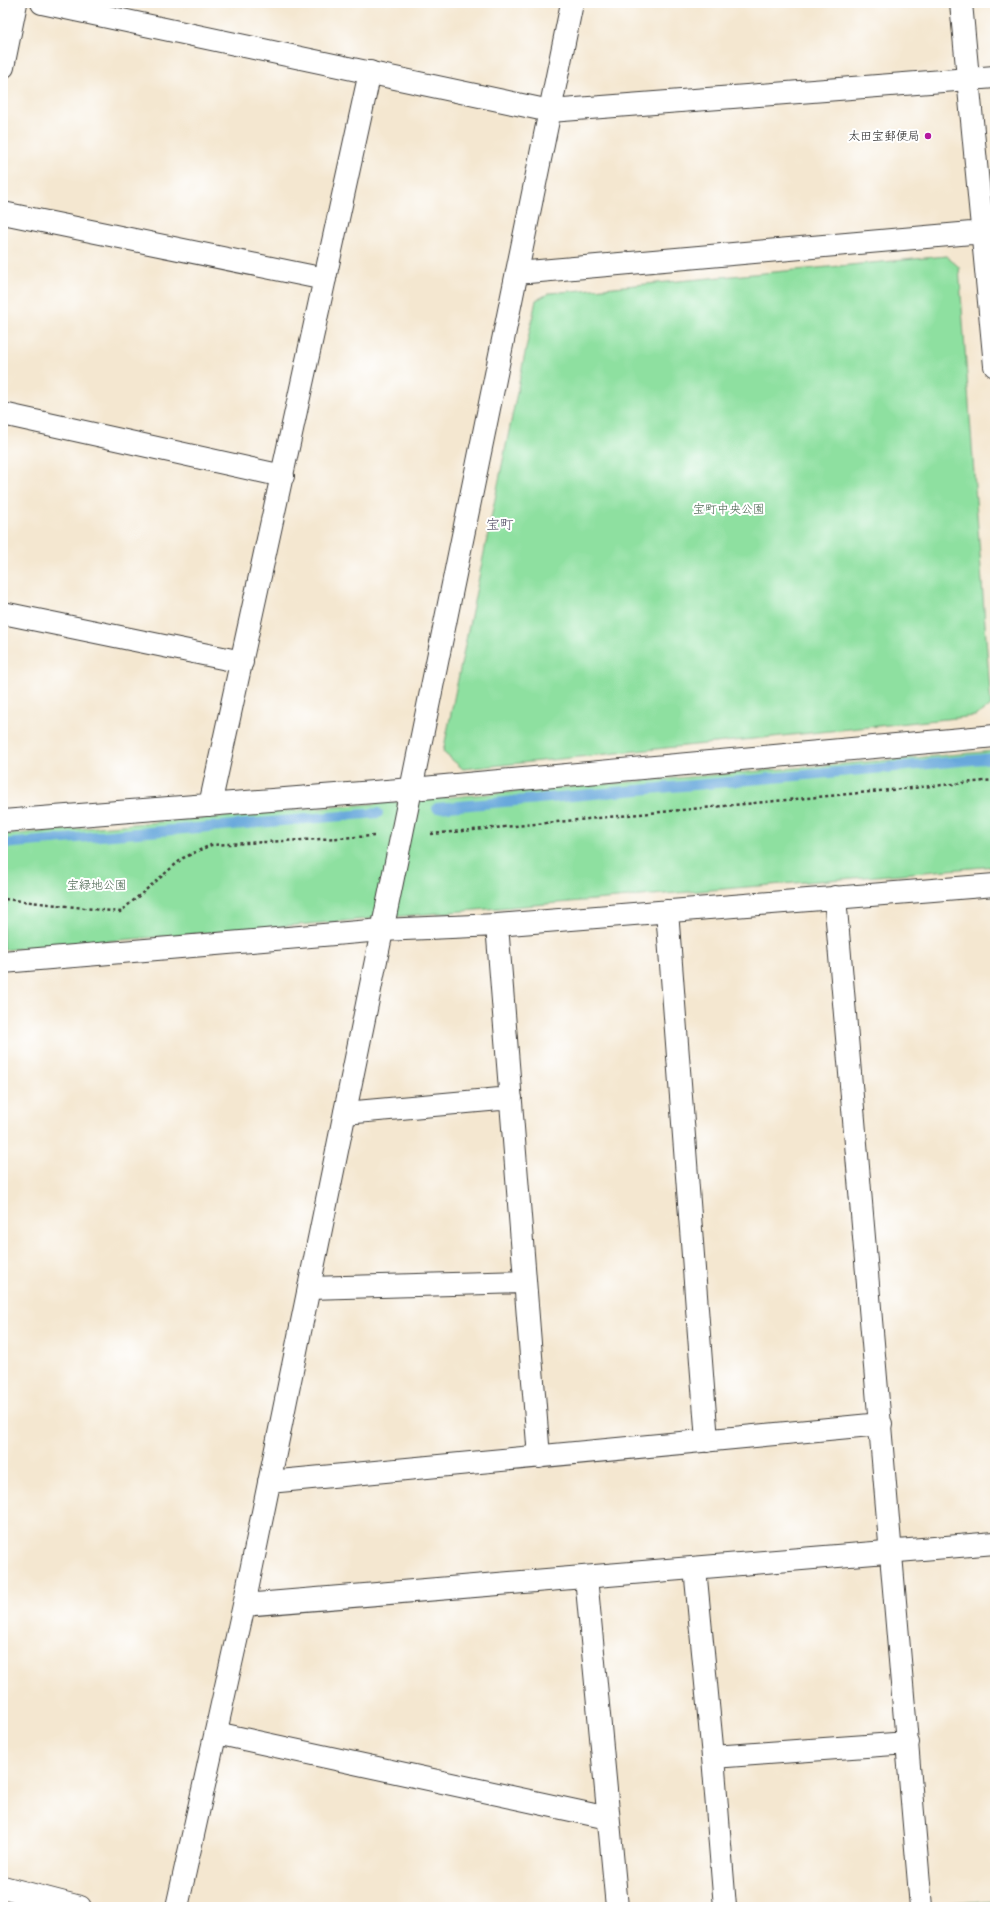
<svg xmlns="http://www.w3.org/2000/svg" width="998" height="1910" font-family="Pangolin,'Klee One',sans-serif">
<rect width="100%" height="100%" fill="#fff"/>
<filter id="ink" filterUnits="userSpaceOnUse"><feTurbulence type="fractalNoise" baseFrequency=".025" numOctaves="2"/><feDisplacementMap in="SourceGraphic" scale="8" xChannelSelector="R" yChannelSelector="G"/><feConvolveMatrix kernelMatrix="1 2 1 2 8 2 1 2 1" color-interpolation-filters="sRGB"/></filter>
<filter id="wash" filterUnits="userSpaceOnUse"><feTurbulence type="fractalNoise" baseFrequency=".012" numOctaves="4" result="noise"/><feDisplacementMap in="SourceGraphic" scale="16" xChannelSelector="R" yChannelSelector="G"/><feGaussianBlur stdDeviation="0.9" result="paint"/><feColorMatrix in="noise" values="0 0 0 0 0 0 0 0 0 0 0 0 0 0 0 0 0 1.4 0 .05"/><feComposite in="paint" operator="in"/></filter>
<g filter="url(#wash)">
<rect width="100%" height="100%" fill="#f4e7d0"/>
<path fill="#8ee0a0" stroke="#557e5e" d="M 946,256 L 959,267 L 991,706 L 975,716 L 463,769 L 443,752 L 536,300 L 550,293 Z
M 995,751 L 995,866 L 3,950 L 3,835 Z
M 995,1900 L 995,1907 L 921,1907 L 921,1906 Z"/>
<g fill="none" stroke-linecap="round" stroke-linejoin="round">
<path stroke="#67a8db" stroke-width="10" d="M 437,808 L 995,758
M 3,844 L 378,813"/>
</g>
</g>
<g filter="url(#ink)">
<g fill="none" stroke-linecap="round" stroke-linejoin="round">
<g stroke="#3c3a37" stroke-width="24">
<path id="minor" d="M 961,3 L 995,366
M 3,67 L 16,3
M 3,213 L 325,279
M 517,273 L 983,232
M 3,414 L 283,476
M 3,613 L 242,662
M 210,805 L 370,72
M 3,821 L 412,789 L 995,736
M 835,897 L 921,1907
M 667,911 L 707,1441
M 497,925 L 539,1457
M 3,962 L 382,930 L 497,925 L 995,885
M 345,1113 L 511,1098
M 309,1288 L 525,1282
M 269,1482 L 881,1424
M 695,1568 L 713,1757 L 725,1907
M 586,1577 L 617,1907
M 216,1733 L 608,1818
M 713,1757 L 908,1743
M 3,1887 L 80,1907"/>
</g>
<g stroke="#3c3a37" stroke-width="24">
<path id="tertiary" d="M 42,3 L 550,111 L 995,77
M 244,1605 L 995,1543
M 177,1907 L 244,1605 L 572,3"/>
</g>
<path stroke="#3c3a37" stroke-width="2.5" stroke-dasharray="3 3" stroke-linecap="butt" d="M 431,834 L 995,780
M 4,934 L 4,899 L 120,912 L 183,858 L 211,845 L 374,836"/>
<use href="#minor" stroke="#fff" stroke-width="22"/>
<use href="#tertiary" stroke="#fff" stroke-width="22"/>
</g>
</g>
<circle fill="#b5179e" stroke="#fff" stroke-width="1.5" cx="928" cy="136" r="4"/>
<g text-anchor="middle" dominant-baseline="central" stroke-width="4" stroke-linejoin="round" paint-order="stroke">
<g font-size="12" fill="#1c1c1c" stroke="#fff" text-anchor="end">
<text x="920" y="136">太田宝郵便局</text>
</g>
<g font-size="12" fill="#44614a" stroke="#fff">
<text x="729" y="509">宝町中央公園</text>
<text x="97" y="885">宝緑地公園</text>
</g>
<g font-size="14" fill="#565268" stroke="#fff">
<text x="500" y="524">宝町</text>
</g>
</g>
<rect width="998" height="1910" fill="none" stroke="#fff" stroke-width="16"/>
</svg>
